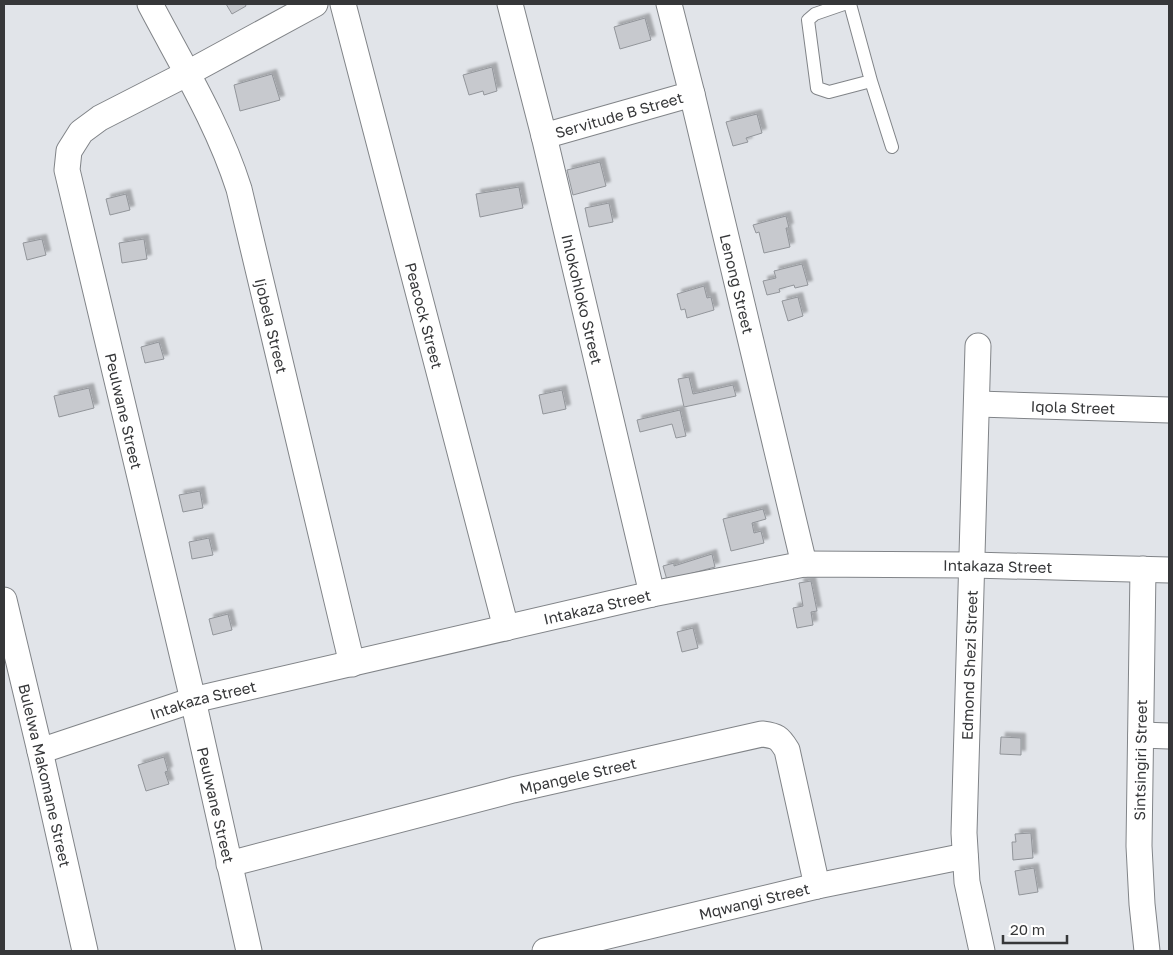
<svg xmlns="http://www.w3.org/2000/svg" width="1173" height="955" font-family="'Golos Text',sans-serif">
<defs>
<filter id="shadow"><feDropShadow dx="4.5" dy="-4.5" stdDeviation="1" flood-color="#0004"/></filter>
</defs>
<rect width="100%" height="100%" fill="#e1e4e9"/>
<path fill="#c7c9ce" stroke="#92959a" filter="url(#shadow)" d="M 226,4 L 245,4 L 246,6 L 232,14 Z
M 645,18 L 651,40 L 620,49 L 614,27 Z
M 492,67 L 497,91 L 484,95 L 483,91 L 469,95 L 463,75 Z
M 272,74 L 280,100 L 240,111 L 234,85 Z
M 757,114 L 762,133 L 746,138 L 748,142 L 733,146 L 726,122 Z
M 600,162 L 606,186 L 573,195 L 567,170 Z
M 519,187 L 523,208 L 480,217 L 476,194 Z
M 126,194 L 130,210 L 110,215 L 106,199 Z
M 609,203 L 613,222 L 589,227 L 585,208 Z
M 786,216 L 789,228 L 786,228 L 790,247 L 764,253 L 759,232 L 756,233 L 753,225 Z
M 42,239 L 46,255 L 27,260 L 23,243 Z
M 144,239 L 147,259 L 122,263 L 119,243 Z
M 802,264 L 808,285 L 795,288 L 794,285 L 779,289 L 780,292 L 767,295 L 763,281 L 776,278 L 774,271 Z
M 704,286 L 707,298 L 711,297 L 714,310 L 687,318 L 685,309 L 681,310 L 677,294 Z
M 798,297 L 803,316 L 788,321 L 782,301 Z
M 159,342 L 164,359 L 145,363 L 141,347 Z
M 689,377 L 693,394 L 733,385 L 736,396 L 684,407 L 678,379 Z
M 89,388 L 94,408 L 59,417 L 54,396 Z
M 562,390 L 566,409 L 543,414 L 539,395 Z
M 680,410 L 686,436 L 676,438 L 672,424 L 640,432 L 637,420 Z
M 200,491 L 203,508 L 183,512 L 179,495 Z
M 763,509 L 766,519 L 752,523 L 754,533 L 761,531 L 764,543 L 731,551 L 723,519 Z
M 209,538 L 213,555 L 192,559 L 189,542 Z
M 712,554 L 715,567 L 667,580 L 663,566 L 674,563 L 674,566 Z
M 811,581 L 817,611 L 811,612 L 813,625 L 797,628 L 793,608 L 803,606 L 799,583 Z
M 228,614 L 232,630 L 213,635 L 209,619 Z
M 693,628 L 698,648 L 682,652 L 677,632 Z
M 1001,737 L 1021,738 L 1021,755 L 1000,754 Z
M 164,757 L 168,771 L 165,772 L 169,784 L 146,791 L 138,765 Z
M 1031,833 L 1033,858 L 1013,860 L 1012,842 L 1016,842 L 1015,834 Z
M 1034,868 L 1038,892 L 1019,895 L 1015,871 Z"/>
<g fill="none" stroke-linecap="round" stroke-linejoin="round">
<g stroke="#818488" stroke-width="14">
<path id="lane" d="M 844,4 L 815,14 L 808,20 L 817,88 L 829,92 L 871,81
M 850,4 L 871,81 L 892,147"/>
</g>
<g stroke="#818488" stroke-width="27">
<g id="street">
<path id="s1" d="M 150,4 C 182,65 218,123 239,189 L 352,664"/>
<path id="s2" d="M 343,4 L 506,628"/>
<path id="s3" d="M 510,4 L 544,136 L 652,594"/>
<path id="s4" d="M 669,4 L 692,94 L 804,564"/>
<path id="s5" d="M 544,136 L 692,94"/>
<path d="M 978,346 L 964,833 L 967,882 L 982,951"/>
<path id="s6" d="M 978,404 L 1169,410"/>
<path d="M 1143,569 L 1139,846 L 1142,904 L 1147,951"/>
<path id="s7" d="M 4,600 L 40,751 L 85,951"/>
<path d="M 1141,735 L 1169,736"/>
<path id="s8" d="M 40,751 L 193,700 L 652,594 L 804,564 L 972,565 L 1169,570"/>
<path id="s9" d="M 229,864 L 513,790 L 762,734 C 777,736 779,737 787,750 L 817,886"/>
<path d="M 249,951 L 193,700 L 67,170 L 69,151 L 81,132 L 100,118 L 188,73 L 315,4"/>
<path id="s10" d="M 545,951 L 817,886 L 965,856"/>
</g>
</g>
<use href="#lane" stroke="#fff" stroke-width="12"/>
<use href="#street" stroke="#fff" stroke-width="25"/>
</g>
<g text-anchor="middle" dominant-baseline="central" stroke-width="4.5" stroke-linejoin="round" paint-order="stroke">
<g font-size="15" fill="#363739" stroke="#fff">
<text stroke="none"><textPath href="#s5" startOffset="78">Servitude B Street</textPath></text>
<text stroke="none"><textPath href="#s4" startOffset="288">Lenong Street</textPath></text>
<text stroke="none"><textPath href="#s3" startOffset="304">Ihlokohloko Street</textPath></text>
<text stroke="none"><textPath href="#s2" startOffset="322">Peacock Street</textPath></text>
<text stroke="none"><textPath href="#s1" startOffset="346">Ijobela Street</textPath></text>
<text stroke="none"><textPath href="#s6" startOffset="95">Iqola Street</textPath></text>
<text transform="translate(124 411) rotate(77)">Peulwane Street</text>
<text stroke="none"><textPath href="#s8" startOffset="981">Intakaza Street</textPath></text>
<text stroke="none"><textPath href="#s8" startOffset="576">Intakaza Street</textPath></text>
<text transform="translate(969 665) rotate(-88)">Edmond Shezi Street</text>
<text stroke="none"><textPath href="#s8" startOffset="171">Intakaza Street</textPath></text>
<text transform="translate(1140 760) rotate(-89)">Sintsingiri Street</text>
<text stroke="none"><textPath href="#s9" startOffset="360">Mpangele Street</textPath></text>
<text stroke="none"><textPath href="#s7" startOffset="180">Bulelwa Makomane Street</textPath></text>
<text transform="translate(216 805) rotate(77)">Peulwane Street</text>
<text stroke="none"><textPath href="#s10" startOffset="215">Mqwangi Street</textPath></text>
</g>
</g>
<rect width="1173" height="955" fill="none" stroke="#363739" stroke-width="10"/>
<path d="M1003 935v8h64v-8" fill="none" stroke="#363739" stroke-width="2.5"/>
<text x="1010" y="935" font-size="15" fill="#363739" stroke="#ffffff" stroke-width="4" paint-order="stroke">20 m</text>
</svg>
